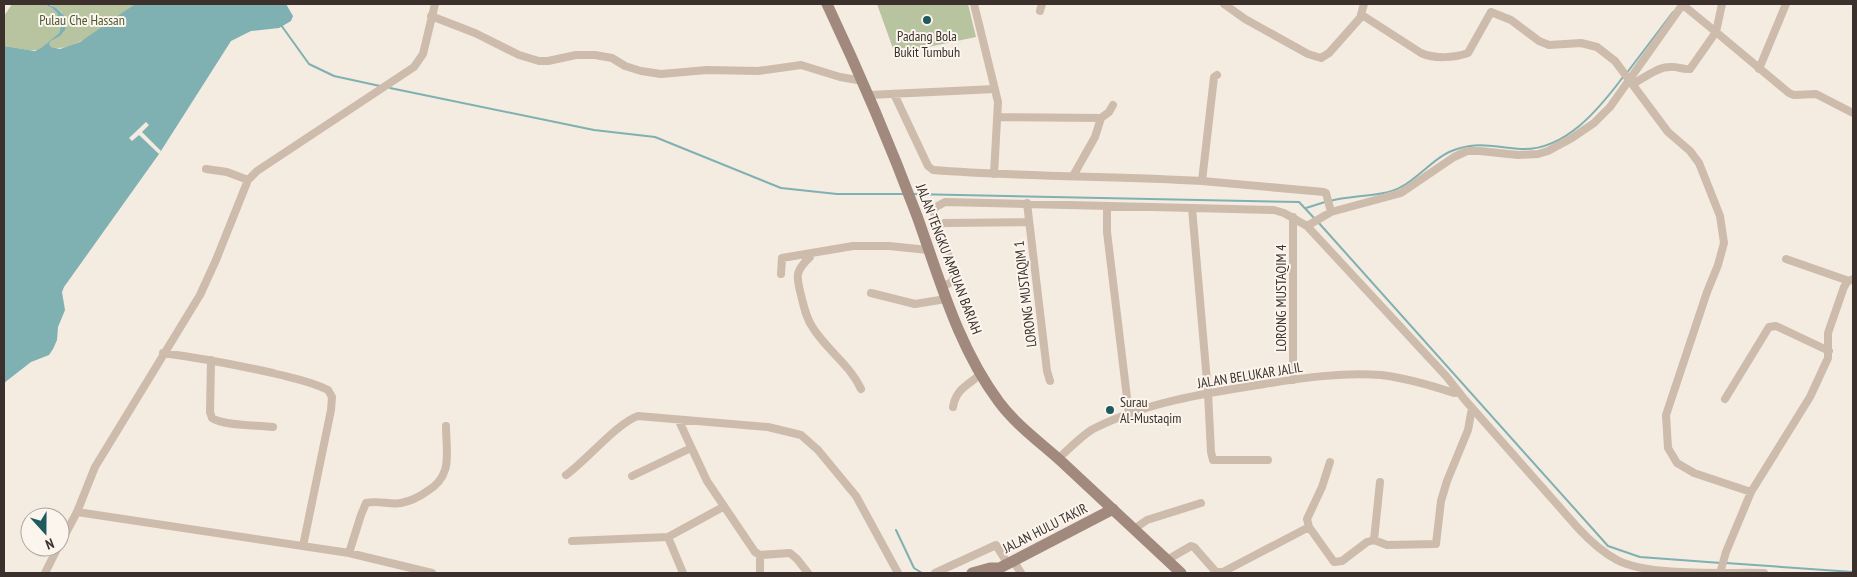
<svg xmlns="http://www.w3.org/2000/svg" width="1857" height="577" font-family="'PT Sans Narrow',sans-serif">
<rect width="100%" height="100%" fill="#f4ebe1"/>
<path fill="#b8c4a0" d="M 12,4 L 44,4 L 52,8 L 57,13 L 62,27 L 59,33 L 39,50 L 28,50 L 4,46 L 4,16 Z
M 50,4 L 135,4 C 117,17 73,55 51,47 L 49,43 L 64,32 L 62,12 Z
M 877,4 L 968,4 L 976,37 L 895,54 Z"/>
<path fill="#7fb0b2" d="M 44,4 C 57,4 75,21 62,34 C 58,38 53,39 49,43 L 51,47 L 60,49 L 80,42 L 135,4 L 286,4 L 293,16 L 291,21 L 279,28 L 251,31 L 231,41 L 159,154 L 64,287 L 62,292 L 65,310 L 58,327 L 57,340 L 53,349 L 49,355 L 31,362 L 4,383 L 4,46 L 35,51 L 41,48 L 59,33 L 61,27 L 57,13 L 52,8 Z"/>
<path fill="#f4ebe1" d="M 146,122 L 149,125 L 142,132 L 161,151 L 159,154 L 139,135 L 132,141 L 129,138 Z"/>
<g fill="none" stroke-linecap="round" stroke-linejoin="round">
<path stroke="#7fb0b2" stroke-width="2" d="M 281,25 L 309,64 L 334,76 L 380,86
M 1626,74 L 1673,12
M 390,88 L 594,130 L 655,137 L 781,188 L 837,194 L 905,194
M 912,194 L 1299,202 L 1315,219
M 1330,201 C 1350,195 1384,197 1401,187 C 1420,177 1436,155 1457,149 C 1481,141 1498,148 1521,149 C 1565,151 1599,109 1623,77
M 1306,208 L 1325,202
M 1318,222 L 1608,546 L 1640,557 L 1721,563
M 896,530 L 914,568 L 922,573
M 1726,563 L 1853,572"/>
<path stroke="#cdbbac" stroke-width="8" d="M 974,4 L 998,102 L 994,174
M 1224,4 L 1245,19 L 1308,54 L 1321,58 L 1329,53 L 1360,18 L 1364,4
M 1722,4 L 1716,32 L 1789,93 L 1794,95 L 1816,94 L 1853,113
M 1040,11 L 1042,4
M 1362,15 L 1421,53 C 1434,59 1454,58 1468,53 L 1491,12 L 1511,20 L 1539,41 L 1549,45 L 1581,43 L 1597,47 L 1615,61 L 1668,132 L 1690,151 L 1699,163 L 1720,216 L 1724,243 L 1718,265 L 1707,292 L 1666,415 L 1668,448 L 1677,463 L 1694,473 L 1751,492
M 431,16 L 475,33 L 519,55 L 539,61 L 548,61 L 576,55 L 595,55 L 612,58 L 625,66 L 641,71 L 661,74 L 707,70 L 758,71 L 801,65 L 840,77 L 863,81
M 1759,69 L 1786,4
M 1217,75 L 1214,77 L 1202,181 L 1324,192 L 1326,193 L 1331,212
M 1633,84 C 1644,78 1657,67 1670,67 C 1677,66 1682,70 1690,69 L 1716,32 L 1683,5
M 894,94 L 928,166 L 933,170 C 1022,177 1112,176 1202,181
M 869,95 L 995,89
M 997,117 L 1101,118 L 1109,112 L 1113,105
M 206,169 L 227,172 L 248,180
M 1073,176 L 1095,137 L 1101,118
M 1027,203 L 1047,371 L 1050,381
M 1107,206 L 1107,232 L 1129,414
M 1293,217 L 1293,380
M 938,226 L 944,223 L 1029,222
M 1307,226 L 1331,212 L 1401,193 L 1454,157 L 1467,151 L 1480,151 L 1518,155 L 1538,154 L 1548,151 L 1572,138 L 1594,123 L 1610,107 L 1683,4
M 809,254 L 810,257 C 795,271 796,276 801,295 C 804,307 806,318 813,328 C 827,350 850,365 861,389
M 1786,259 L 1849,281
M 781,274 L 782,258 L 853,246 L 889,246 L 928,250
M 941,286 C 949,284 954,283 955,274 L 934,213 L 934,208 L 945,202 L 1192,208
M 871,293 L 915,304 L 946,299
M 163,353 C 200,358 237,365 273,373 C 292,378 311,381 328,390 L 332,397 L 331,410 L 303,546
M 211,360 L 210,412 L 212,418 C 223,426 258,425 273,427
M 1725,399 L 1769,327 L 1776,326 L 1829,351
M 953,407 C 956,389 967,386 981,374
M 679,421 L 707,481 L 755,552 L 760,555 L 790,553 L 797,559 L 808,573
M 1058,459 C 1069,449 1081,436 1093,429 C 1146,402 1206,393 1264,384 C 1303,378 1342,372 1381,375 C 1406,378 1430,385 1454,393 L 1458,392
M 1268,460 L 1213,460 L 1211,452 L 1208,393 L 1192,208 L 1274,210 L 1284,213 L 1307,226 L 1446,376 L 1465,400 L 1578,528 C 1590,541 1602,552 1617,560 C 1649,577 1727,572 1764,573
M 1330,462 L 1322,487 L 1307,519 L 1309,527 L 1334,562 L 1342,561 L 1367,542 L 1374,540 L 1387,545 L 1436,544 L 1441,501 L 1447,481 L 1468,430 L 1472,408
M 566,475 C 587,460 617,423 638,416 L 768,427 L 801,435 L 818,450 L 856,496 L 898,573
M 632,476 L 691,448
M 77,512 L 349,553 L 432,573
M 1134,529 L 1147,520 L 1201,503
M 668,537 L 683,573
M 1374,540 L 1380,482
M 572,541 L 668,537 L 723,507
M 60,544 L 77,512 L 95,467 L 200,295 L 216,260 L 248,180 L 257,171 L 414,67 L 423,54 L 435,4
M 349,553 L 361,515 L 366,503 C 378,500 390,505 401,503 C 411,501 419,497 426,492 C 454,476 446,453 446,426
M 760,555 L 760,573
M 1167,560 L 1191,546 L 1194,547 L 1216,572 L 1223,572 L 1309,527
M 1014,562 L 1021,573
M 45,573 L 58,547
M 935,573 L 996,545 L 1008,564
M 1720,573 L 1726,552 L 1751,492 L 1810,397 L 1828,358 L 1828,333 L 1844,287 L 1847,282 L 1853,279"/>
<path stroke="#a18a7d" stroke-width="11" d="M 827,4 C 860,74 890,144 917,216 C 940,280 958,347 999,402 C 1017,426 1040,442 1062,462 C 1102,499 1141,536 1181,573
M 972,573 L 990,568 L 997,568
M 990,573 L 1113,509"/>
</g>
<g fill="#1f5a5e" stroke="#fbf5ee" stroke-width="2">
<circle cx="927" cy="20" r="5"/>
<circle cx="1110" cy="410" r="5"/>
</g>
<g text-anchor="middle" dominant-baseline="central" stroke-width="4" stroke-linejoin="round" paint-order="stroke">
<g font-size="14" fill="#4a5a2e" stroke="#fbf5ee">
<text x="82" y="20">Pulau Che Hassan</text>
</g>
<g font-size="14" fill="#3b302b" stroke="#fbf5ee">
<text x="927" y="36">Padang Bola<tspan x="927" dy="16">Bukit Tumbuh</tspan></text>
<text x="1120" y="402" text-anchor="start">Surau<tspan x="1120" dy="16">Al-Mustaqim</tspan></text>
</g>
<g font-size="14" fill="#3b302b" stroke="#fbf5ee">
<text transform="translate(949 259) rotate(69)">JALAN TENGKU AMPUAN BARIAH</text>
<text transform="translate(1025 294) rotate(-97)">LORONG MUSTAQIM 1</text>
<text transform="translate(1281 298) rotate(-90)">LORONG MUSTAQIM 4</text>
<text transform="translate(1250 375) rotate(-9)">JALAN BELUKAR JALIL</text>
<text transform="translate(1045 528) rotate(-27)">JALAN HULU TAKIR</text>
</g>
</g>
<rect width="1857" height="577" fill="none" stroke="#3b302b" stroke-width="10"/>
<g transform="translate(45 532) rotate(159)"><circle r="24" fill="#fbf5ee" stroke="#aea6a0"/>
<path d="M0-4L9 19L0 12L-9 19Z" fill="#1f5a5e"/>
<text y="-8" font-size="14" font-weight="bold" text-anchor="middle" fill="#3b302b">N</text>
</g>
</svg>
